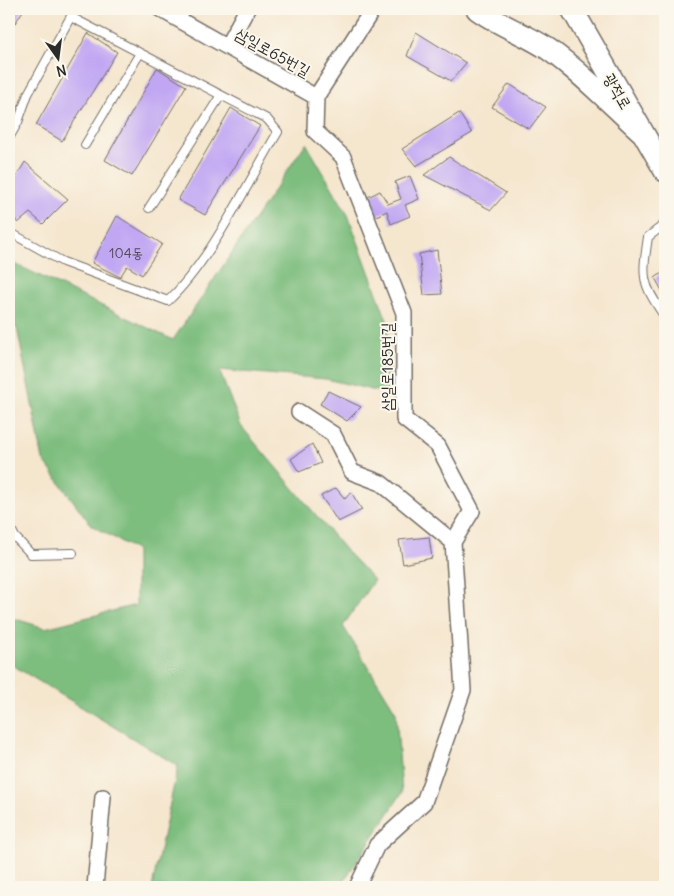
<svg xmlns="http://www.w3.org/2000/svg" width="674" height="896" font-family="Delius,'Poor Story',sans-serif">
<rect width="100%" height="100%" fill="#fbf7ec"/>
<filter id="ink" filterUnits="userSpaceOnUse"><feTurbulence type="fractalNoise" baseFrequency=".02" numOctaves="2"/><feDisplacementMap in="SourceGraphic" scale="10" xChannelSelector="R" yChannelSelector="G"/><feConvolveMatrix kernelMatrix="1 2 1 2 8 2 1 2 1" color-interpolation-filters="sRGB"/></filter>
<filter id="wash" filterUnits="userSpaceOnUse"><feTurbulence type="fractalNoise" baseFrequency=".0096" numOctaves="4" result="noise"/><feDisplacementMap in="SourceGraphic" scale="20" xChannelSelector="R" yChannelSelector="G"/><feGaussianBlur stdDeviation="1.12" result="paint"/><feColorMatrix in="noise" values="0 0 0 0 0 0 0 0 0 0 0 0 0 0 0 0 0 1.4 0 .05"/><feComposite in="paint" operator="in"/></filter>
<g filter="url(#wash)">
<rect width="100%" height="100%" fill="#f5e6ce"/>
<path fill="#7dbd7e" stroke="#547454" d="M 306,143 L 348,215 L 388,323 L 389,394 L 326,379 L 219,370 L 241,426 L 348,553 L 374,580 L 343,626 L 396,712 L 402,793 L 340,887 L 152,887 L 178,766 L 9,663 L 9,617 L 45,628 L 136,605 L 136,550 L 91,525 L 43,460 L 17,328 L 9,324 L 9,261 L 173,340 Z"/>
<g id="blocks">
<path fill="#c1a7f3" d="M 9,9 L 24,9 L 9,33 Z
M 416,32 L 466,63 L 451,81 L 407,56 Z
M 88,33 L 117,52 L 62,141 L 36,125 Z
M 157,68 L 186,86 L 132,176 L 105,160 Z
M 509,84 L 546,107 L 529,129 L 492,107 Z
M 231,108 L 260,126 L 205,215 L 178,200 Z
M 459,113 L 472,133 L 416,166 L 402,149 Z
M 449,157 L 506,193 L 491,210 L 424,175 Z
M 25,162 L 68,199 L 43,224 L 30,213 L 18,223 L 9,212 L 9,189 Z
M 410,176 L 419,199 L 405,205 L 410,216 L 391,224 L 387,211 L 374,217 L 364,199 L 380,191 L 388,204 L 401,199 L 395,182 Z
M 117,216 L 162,244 L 142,275 L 127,266 L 120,277 L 92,263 Z
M 437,250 L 442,294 L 424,295 L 419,254 Z
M 665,271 L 665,296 L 655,278 Z
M 328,391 L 361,407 L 347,421 L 320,404 Z
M 312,444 L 321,463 L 299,472 L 291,459 Z
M 336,488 L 345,499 L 351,492 L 362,510 L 338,522 L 321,496 Z
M 429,537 L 432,558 L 403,564 L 399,540 Z"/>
</g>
</g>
<g filter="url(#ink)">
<use href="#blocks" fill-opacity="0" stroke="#726c64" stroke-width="1"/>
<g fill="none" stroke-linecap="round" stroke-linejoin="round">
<g stroke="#726c64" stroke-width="10">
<path id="lane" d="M 9,138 L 18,122 L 28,94 L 75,9
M 85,145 L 140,53
M 149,208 L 221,95
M 665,224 L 648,237 C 642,278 641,282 665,317
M 9,229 L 11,233 L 63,262 L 168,301 C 211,260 247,184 278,132 L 267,119 L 71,17
M 9,525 L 15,537 L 31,554 L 73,553"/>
</g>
<g stroke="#726c64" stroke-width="18">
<path id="street" d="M 160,9 L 316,97
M 227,46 L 247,9
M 316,97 L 315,131 L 343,157 L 404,313 L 404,419 L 438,446 L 472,511 L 453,542 L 463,690 L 424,802 L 377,845 L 357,887
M 316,97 L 373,9
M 299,412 L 333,434 L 352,472 L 381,483 L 453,542
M 95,887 L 103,797"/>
</g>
<g stroke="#726c64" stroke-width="24">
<path id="secondary" d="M 477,9 C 500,26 526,34 548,49 C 582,73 612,105 643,133
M 572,9 L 665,171"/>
</g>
<use href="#lane" stroke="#fff" stroke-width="8"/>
<use href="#street" stroke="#fff" stroke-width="15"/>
<use href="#secondary" stroke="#fff" stroke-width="21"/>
</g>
</g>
<g text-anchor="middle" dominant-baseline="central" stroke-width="4" stroke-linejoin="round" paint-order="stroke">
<g font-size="14" fill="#504a5d">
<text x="126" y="253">104동</text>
</g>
<g font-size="16" fill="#2b2b2b" stroke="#fbf7ec">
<text transform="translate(273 52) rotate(29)">삼일로65번길</text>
<text transform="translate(618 91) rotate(60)">광적로</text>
<text transform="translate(387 367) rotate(-90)">삼일로185번길</text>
</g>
</g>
<rect width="674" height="896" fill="none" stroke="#fbf7ec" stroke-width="30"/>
<g transform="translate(58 58) rotate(166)" stroke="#fbf7ec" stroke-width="4" paint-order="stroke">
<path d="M0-4L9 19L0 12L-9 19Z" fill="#2b2b2b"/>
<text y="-8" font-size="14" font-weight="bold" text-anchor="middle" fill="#2b2b2b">N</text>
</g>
</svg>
